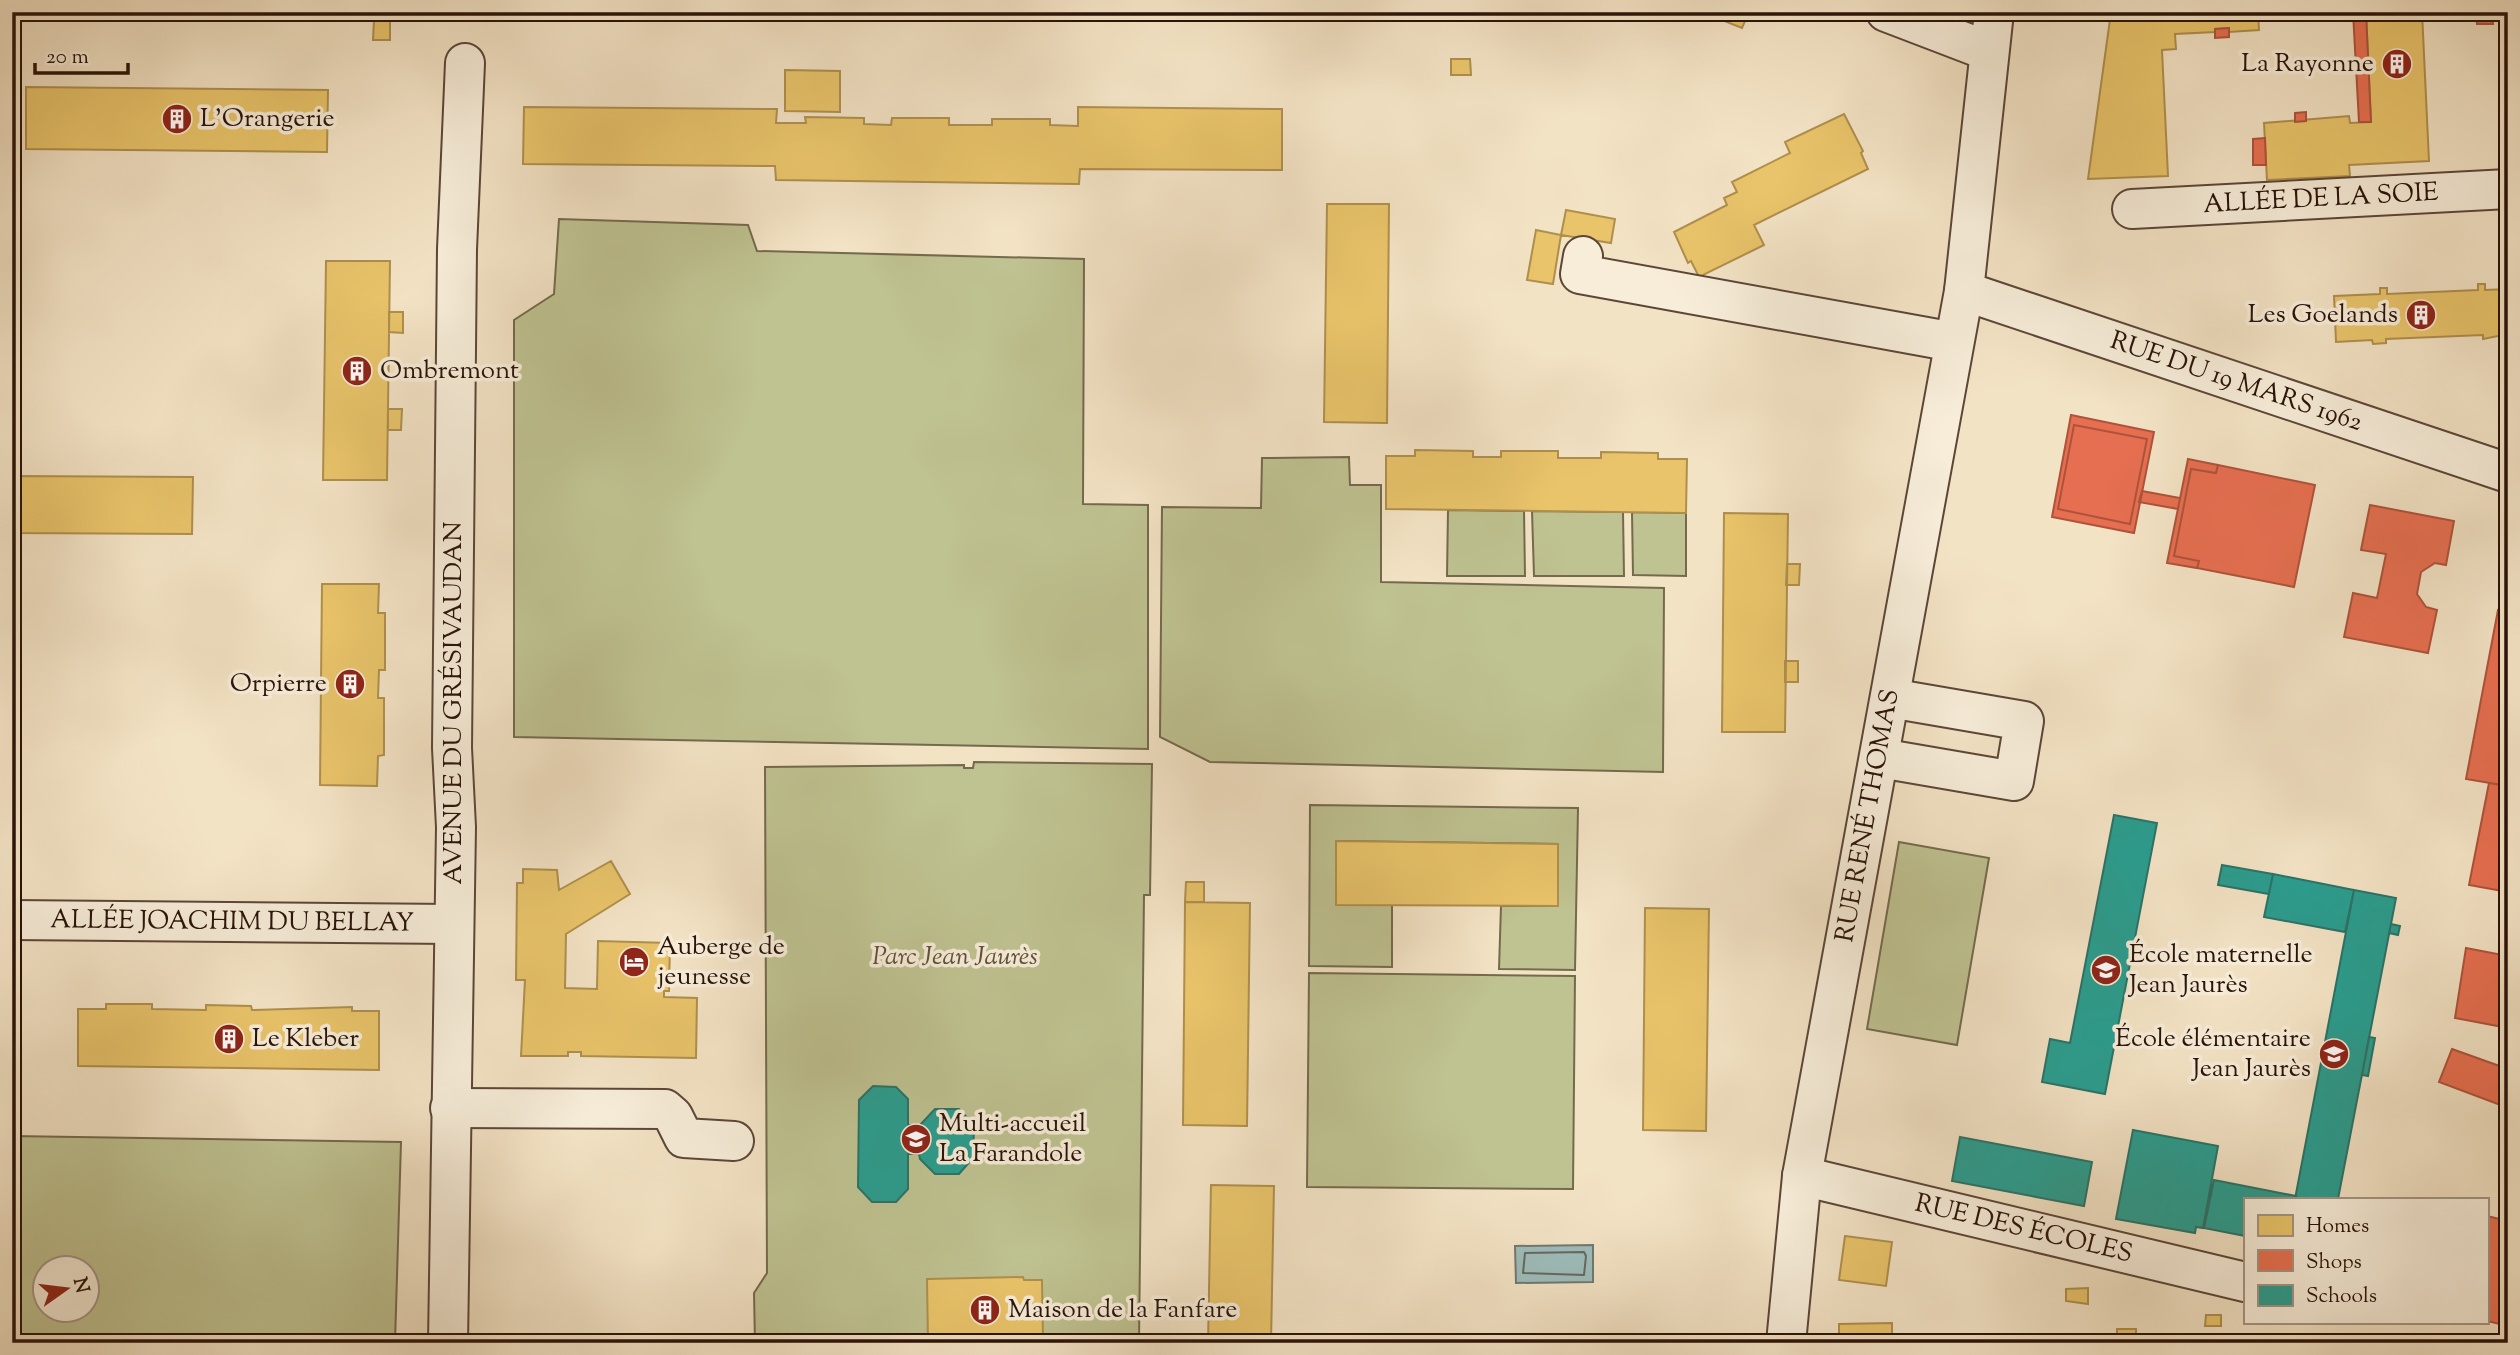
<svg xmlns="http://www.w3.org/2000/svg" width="2520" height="1355" font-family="'Sorts Mill Goudy',serif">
<rect width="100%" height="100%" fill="#f3e3c5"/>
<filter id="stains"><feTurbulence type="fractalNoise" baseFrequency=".00286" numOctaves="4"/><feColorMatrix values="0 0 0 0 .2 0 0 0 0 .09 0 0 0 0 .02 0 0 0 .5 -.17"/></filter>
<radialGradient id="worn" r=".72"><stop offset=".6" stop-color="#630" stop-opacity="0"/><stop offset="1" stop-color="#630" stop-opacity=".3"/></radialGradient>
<path fill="#bfc291" stroke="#746a4d" stroke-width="2" fill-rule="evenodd" d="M 559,219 L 748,225 L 757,251 L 1084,259 L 1083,504 L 1148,505 L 1148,749 L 514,737 L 514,320 L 554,294 Z
M 1349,457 L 1350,485 L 1381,485 L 1381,582 L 1664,588 L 1663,772 L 1210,762 L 1160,737 L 1162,507 L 1261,508 L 1262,458 Z
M 1448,510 L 1524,511 L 1525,576 L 1447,576 Z
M 1532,511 L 1623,512 L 1624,576 L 1534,576 Z
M 1632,512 L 1686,513 L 1686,576 L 1633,575 Z
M 974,762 L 1152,764 L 1150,895 L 1144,895 L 1139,1343 L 755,1343 L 754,1293 L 767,1273 L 765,767 L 964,765 L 964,768 L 973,768 Z
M 1310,805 L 1578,808 L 1575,970 L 1499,969 L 1501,906 L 1558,906 L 1558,844 L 1336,841 L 1336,905 L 1392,905 L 1392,967 L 1309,966 Z
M 1899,842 L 1989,858 L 1957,1045 L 1867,1029 Z
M 1309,973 L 1575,976 L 1573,1189 L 1307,1187 Z
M 12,1136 L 401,1142 L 395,1343 L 12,1343 ZM 46,1268 L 88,1268 L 88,1310 L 46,1310 Z"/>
<path fill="#9ebdbc" stroke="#6f7974" stroke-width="2" d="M 1593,1245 L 1593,1282 L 1516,1283 L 1515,1246 Z"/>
<path fill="#e9c46a" stroke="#af8f4d" stroke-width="2" d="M 1716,12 L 1749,12 L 1742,28 L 1714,17 Z
M 2111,12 L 2258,12 L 2259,30 L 2229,32 L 2229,28 L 2215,29 L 2215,32 L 2175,34 L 2176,49 L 2162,50 L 2168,176 L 2088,179 Z
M 2366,12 L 2422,12 L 2429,161 L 2349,165 L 2350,176 L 2267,180 L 2264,123 L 2349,116 L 2350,123 L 2371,122 Z
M 2440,12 L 2508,12 L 2508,18 L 2493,19 L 2492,15 L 2476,16 L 2477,20 L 2440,21 Z
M 374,20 L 390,20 L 390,40 L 373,40 Z
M 1451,59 L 1470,59 L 1471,75 L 1451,75 Z
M 785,70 L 840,71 L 840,112 L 785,111 Z
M 26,87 L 328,90 L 327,152 L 26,149 Z
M 524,107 L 777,109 L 776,123 L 806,123 L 805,117 L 864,118 L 864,124 L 891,125 L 892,118 L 949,118 L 949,125 L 992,125 L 992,119 L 1050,119 L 1050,125 L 1078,126 L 1078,107 L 1282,109 L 1282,170 L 1080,169 L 1079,184 L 776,180 L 775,166 L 523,164 Z
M 1844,114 L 1863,151 L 1861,153 L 1868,169 L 1754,225 L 1764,245 L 1699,277 L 1691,261 L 1688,263 L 1674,232 L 1727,205 L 1724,198 L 1737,192 L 1732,182 L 1790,153 L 1785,142 Z
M 1327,204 L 1389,204 L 1387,423 L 1324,422 Z
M 1566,210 L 1615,219 L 1611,243 L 1561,235 Z
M 1536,230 L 1561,235 L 1553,284 L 1527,280 Z
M 326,261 L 390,261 L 387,480 L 323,480 Z
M 2478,284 L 2485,284 L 2485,290 L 2508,289 L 2508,334 L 2483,339 L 2483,335 L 2386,339 L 2386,343 L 2373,344 L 2372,340 L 2336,342 L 2334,296 L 2380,294 L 2380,288 L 2387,288 L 2387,294 L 2478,290 Z
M 389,312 L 403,312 L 403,333 L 389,332 Z
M 388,409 L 402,409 L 401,430 L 388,430 Z
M 1415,450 L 1473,451 L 1473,457 L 1501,457 L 1501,451 L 1558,451 L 1558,458 L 1601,458 L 1601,452 L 1658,453 L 1658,459 L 1687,459 L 1686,513 L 1386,509 L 1386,456 L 1415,456 Z
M 12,476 L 193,477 L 192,534 L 12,533 Z
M 1724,513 L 1788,514 L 1785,732 L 1722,732 Z
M 1787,564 L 1800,564 L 1799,585 L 1786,585 Z
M 322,584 L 379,584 L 378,613 L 385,613 L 385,670 L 379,670 L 378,698 L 384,698 L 384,755 L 378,756 L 377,786 L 320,785 Z
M 1785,661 L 1798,661 L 1798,682 L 1785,682 Z
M 1336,841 L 1558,844 L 1558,906 L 1336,905 Z
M 611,861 L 630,894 L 566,934 L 565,988 L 597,989 L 598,941 L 670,943 L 669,991 L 664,991 L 664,997 L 697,998 L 696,1058 L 581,1056 L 581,1052 L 568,1052 L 568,1056 L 521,1056 L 525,980 L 516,980 L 517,883 L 523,883 L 523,869 L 557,870 L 559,890 Z
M 1186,882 L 1204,882 L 1204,902 L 1185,902 Z
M 1185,902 L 1250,903 L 1247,1126 L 1183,1125 Z
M 1645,908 L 1709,909 L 1706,1131 L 1643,1130 Z
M 106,1004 L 152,1004 L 152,1009 L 206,1010 L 206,1005 L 251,1006 L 252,1010 L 352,1007 L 352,1011 L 379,1011 L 379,1070 L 78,1066 L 78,1009 L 106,1009 Z
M 1211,1185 L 1274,1186 L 1271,1343 L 1208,1343 Z
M 1845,1236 L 1892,1242 L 1886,1286 L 1839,1280 Z
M 1023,1277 L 1024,1280 L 1042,1280 L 1043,1339 L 928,1343 L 927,1279 Z
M 2088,1288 L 2088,1304 L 2066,1301 L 2066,1289 Z
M 2206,1315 L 2221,1315 L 2221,1326 L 2205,1326 Z
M 1892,1323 L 1892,1343 L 1839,1343 L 1839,1324 Z
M 2117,1329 L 2136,1329 L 2136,1343 L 2117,1343 Z"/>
<path fill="#e76f51" stroke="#ae533b" stroke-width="2" fill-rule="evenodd" d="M 2353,12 L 2366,12 L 2371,122 L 2359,122 Z
M 2492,15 L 2493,24 L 2477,24 L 2476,16 Z
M 2229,28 L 2229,37 L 2215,38 L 2215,29 Z
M 2306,112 L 2306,121 L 2295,122 L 2295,113 Z
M 2265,138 L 2266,165 L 2253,165 L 2253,139 Z
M 2071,415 L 2154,432 L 2134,533 L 2052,517 ZM 2074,425 L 2147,439 L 2130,524 L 2058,509 Z
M 2074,425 L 2147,439 L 2130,524 L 2058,509 Z
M 2188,459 L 2218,465 L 2216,473 L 2191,469 L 2174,556 L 2199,561 L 2197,568 L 2167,563 Z
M 2218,465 L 2315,485 L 2294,587 L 2197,568 L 2199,561 L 2174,556 L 2191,469 L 2216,473 Z
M 2142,491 L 2180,498 L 2178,509 L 2139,502 Z
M 2370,505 L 2454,521 L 2446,565 L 2435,563 L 2421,572 L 2417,594 L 2426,607 L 2437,610 L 2428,653 L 2344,637 L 2353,593 L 2377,598 L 2386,554 L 2361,550 Z
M 2498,610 L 2508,612 L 2508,786 L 2466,779 Z
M 2489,783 L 2508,786 L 2508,892 L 2469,885 Z
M 2466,948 L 2508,956 L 2508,1028 L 2455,1018 Z
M 2452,1049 L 2508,1069 L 2508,1093 L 2503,1106 L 2439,1082 Z
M 2487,1216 L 2508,1221 L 2508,1326 L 2487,1321 Z"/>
<path fill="#2a9d8f" stroke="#2a7367" stroke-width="2" d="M 2114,815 L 2157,823 L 2105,1094 L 2042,1082 L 2050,1039 L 2070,1043 Z
M 2222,865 L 2273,874 L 2269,894 L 2218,885 Z
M 2273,874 L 2354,890 L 2345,932 L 2264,917 Z
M 2354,890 L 2396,898 L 2338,1199 L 2295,1199 Z
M 2391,924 L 2400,926 L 2398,935 L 2389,933 Z
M 2369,1037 L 2375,1038 L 2368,1076 L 2362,1075 Z
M 873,1086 L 896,1087 L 908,1099 L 908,1125 L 920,1125 L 935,1109 L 959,1109 L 974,1125 L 973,1158 L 959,1174 L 935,1174 L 920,1159 L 919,1154 L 908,1154 L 908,1189 L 896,1202 L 872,1202 L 858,1187 L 859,1100 Z
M 2133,1130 L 2218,1146 L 2203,1228 L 2196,1227 L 2195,1233 L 2116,1219 Z
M 1960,1137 L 2092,1162 L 2084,1206 L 1952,1181 Z
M 2214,1180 L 2296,1196 L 2295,1199 L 2245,1199 L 2245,1236 L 2204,1228 Z"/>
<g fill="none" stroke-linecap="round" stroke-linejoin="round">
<path stroke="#646862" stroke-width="2" d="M 1584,1252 L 1586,1256 L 1584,1275 L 1523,1273 L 1525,1253 Z"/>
<g stroke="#5c4638" stroke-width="42">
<g id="minor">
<path d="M 1886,12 L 1988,51"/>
<path id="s1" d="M 2132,209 L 2508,189"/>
<path d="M 1583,256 L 1580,274 L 1954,342"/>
<path id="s2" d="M 1964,291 L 2508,473"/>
<path d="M 1880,758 L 2014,781 L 2024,721 L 1890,698"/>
<path id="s3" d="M 12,920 L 453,924"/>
<path d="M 450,1108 L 665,1109 L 673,1116 L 684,1138 L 734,1141"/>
<path id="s4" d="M 1802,1176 L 2245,1282"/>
<path d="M 448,1343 L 456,827 L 452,748 L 457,249 L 465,63"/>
<path id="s5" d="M 1786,1343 L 1802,1176 L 1964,291 L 1994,12"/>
</g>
</g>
<use href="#minor" stroke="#f7edd9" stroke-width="38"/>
</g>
<defs>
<g id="building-disc" transform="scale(1.575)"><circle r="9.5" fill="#8f2418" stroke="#f7edd9"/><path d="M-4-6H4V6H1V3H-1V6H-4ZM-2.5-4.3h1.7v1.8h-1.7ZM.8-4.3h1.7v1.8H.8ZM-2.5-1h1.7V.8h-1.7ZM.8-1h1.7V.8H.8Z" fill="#fff"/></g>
<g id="hotel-disc" transform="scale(1.575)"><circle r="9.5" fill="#8f2418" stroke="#f7edd9"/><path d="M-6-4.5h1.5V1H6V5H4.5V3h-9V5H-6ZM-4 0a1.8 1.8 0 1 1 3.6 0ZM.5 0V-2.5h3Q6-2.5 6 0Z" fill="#fff"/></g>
<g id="school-disc" transform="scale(1.575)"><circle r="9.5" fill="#8f2418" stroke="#f7edd9"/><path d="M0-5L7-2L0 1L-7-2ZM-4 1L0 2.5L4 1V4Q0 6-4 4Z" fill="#fff"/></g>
</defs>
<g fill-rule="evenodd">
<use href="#building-disc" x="2397" y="64"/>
<use href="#building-disc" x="177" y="119"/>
<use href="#building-disc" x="2421" y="315"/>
<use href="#building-disc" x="357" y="371"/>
<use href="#building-disc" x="350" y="684"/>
<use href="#hotel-disc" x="634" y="962"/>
<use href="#school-disc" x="2106" y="970"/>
<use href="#building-disc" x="229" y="1039"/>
<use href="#school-disc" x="2334" y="1054"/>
<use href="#school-disc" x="916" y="1139"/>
<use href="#building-disc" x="985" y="1310"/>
</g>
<g text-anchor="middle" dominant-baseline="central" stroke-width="7" stroke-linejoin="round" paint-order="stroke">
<g font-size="26" fill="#291209" stroke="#f7edd9" text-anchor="start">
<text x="2374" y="64" text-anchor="end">La Rayonne</text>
<text x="200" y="119">L'Orangerie</text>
<text x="2398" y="315" text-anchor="end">Les Goelands</text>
<text x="380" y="371">Ombremont</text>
<text x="327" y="684" text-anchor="end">Orpierre</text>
<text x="657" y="947">Auberge de<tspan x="657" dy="30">jeunesse</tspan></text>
<text x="2129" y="955">École maternelle<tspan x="2129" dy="30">Jean Jaurès</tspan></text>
<text x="252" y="1039">Le Kleber</text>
<text x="2311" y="1039" text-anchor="end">École élémentaire<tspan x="2311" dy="30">Jean Jaurès</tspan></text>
<text x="939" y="1124">Multi-accueil<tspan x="939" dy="30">La Farandole</tspan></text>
<text x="1008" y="1310">Maison de la Fanfare</text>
</g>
<g font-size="26" fill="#291209" stroke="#f7edd9">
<text stroke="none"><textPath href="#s1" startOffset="189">ALLÉE DE LA SOIE</textPath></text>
<text stroke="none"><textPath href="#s2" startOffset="287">RUE DU 19 MARS 1962</textPath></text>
<text transform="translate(454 703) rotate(-90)">AVENUE DU GRÉSIVAUDAN</text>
<text stroke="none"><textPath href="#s5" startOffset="534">RUE RENÉ THOMAS</textPath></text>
<text stroke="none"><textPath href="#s3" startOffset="220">ALLÉE JOACHIM DU BELLAY</textPath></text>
<text stroke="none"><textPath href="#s4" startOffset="228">RUE DES ÉCOLES</textPath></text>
</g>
<g font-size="26" font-style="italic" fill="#5e5039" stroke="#f7edd9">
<text x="955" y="957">Parc Jean Jaurès</text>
</g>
</g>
<rect width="2520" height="1355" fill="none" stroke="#f3e3c5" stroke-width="42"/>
<rect x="14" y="14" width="2492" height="1327" fill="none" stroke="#291209" stroke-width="3.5"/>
<rect x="21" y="21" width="2478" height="1313" fill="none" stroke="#291209" stroke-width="2"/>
<rect x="2244" y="1198" width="245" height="126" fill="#f7edd9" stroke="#a59586" stroke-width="2"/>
<rect x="2258" y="1215" width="35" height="21" fill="#e9c46a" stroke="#a59586" stroke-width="2"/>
<text x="2306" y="1232" font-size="21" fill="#291209">Homes</text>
<rect x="2258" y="1250" width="35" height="21" fill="#e76f51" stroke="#a59586" stroke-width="2"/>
<text x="2306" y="1268" font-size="21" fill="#291209">Shops</text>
<rect x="2258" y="1285" width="35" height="21" fill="#2a9d8f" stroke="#a59586" stroke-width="2"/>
<text x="2306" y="1302" font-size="21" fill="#291209">Schools</text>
<g transform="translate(66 1289) rotate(76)"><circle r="33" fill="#f7edd9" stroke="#a59586" stroke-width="2"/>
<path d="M0-5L12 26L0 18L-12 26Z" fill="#8f2418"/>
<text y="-10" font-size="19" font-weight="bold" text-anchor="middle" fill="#291209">N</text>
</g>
<path d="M35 63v10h93v-10" fill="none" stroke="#291209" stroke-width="3.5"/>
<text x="46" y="63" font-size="21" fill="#291209" stroke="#f7edd9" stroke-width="5" paint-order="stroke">20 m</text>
<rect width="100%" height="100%" filter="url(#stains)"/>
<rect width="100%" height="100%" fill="url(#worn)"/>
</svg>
